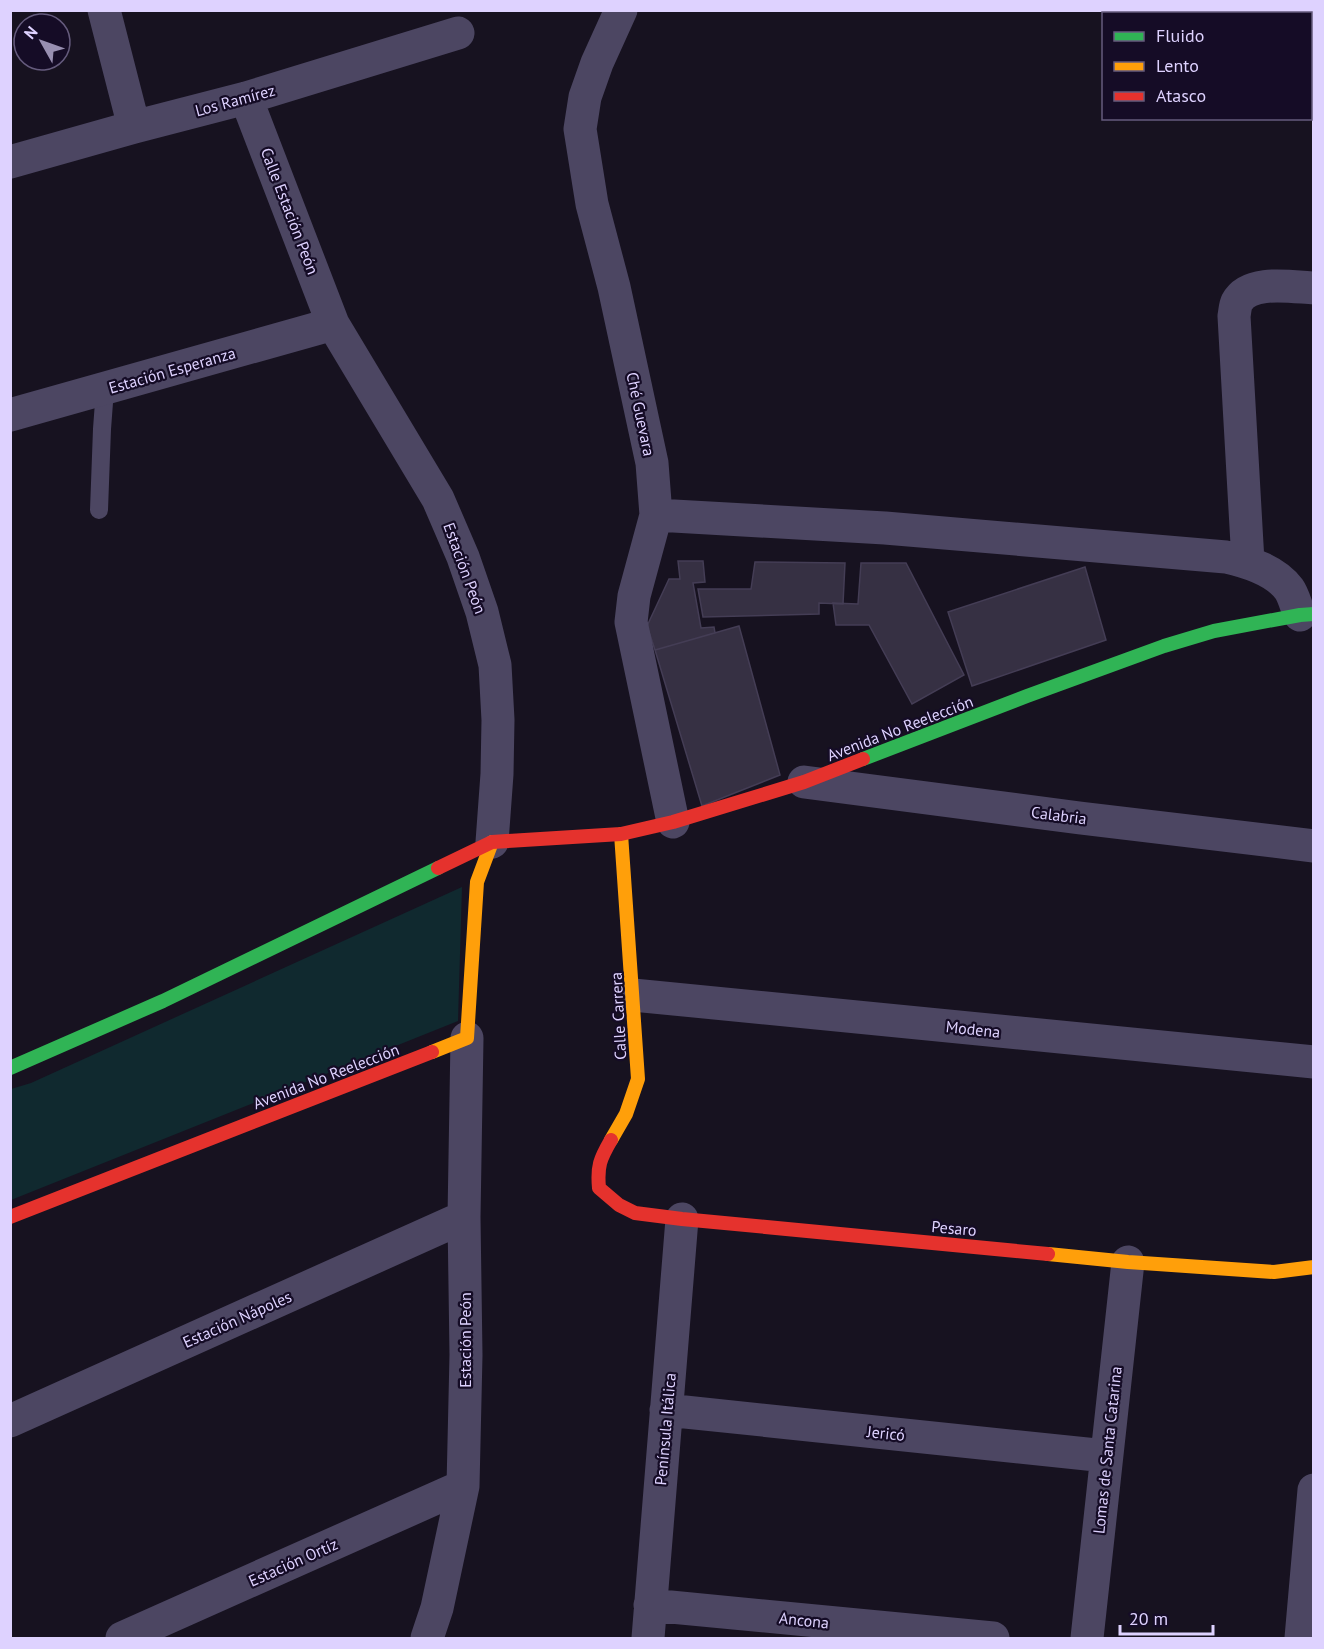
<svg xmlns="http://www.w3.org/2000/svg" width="1324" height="1649" font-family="'PT Sans',sans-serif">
<rect width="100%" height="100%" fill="#171220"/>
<path fill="#10292f" d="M 462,887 L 458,1021 L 11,1200 L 11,1089 L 31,1083 Z"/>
<path fill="#363043" stroke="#443d55" stroke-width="1.5" d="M 678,561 L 703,561 L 705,582 L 693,583 L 701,628 L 714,627 L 715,633 L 655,650 L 647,626 L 669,579 L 680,579 Z
M 755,562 L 845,563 L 843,604 L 819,603 L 819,614 L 703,617 L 698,589 L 751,589 Z
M 861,563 L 906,563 L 964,675 L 912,704 L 869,625 L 836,625 L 833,603 L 858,604 Z
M 1085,567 L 1106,640 L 972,686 L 948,612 Z
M 739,626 L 780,775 L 702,806 L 655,650 Z"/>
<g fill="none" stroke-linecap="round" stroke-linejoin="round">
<path stroke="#4c4662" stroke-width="18" d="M 99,510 L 102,429 L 105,389"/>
<path stroke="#4c4662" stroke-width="33" d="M 104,10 L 134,127
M 621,10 L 597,63 L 585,97 L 580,129 L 592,204 L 614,287 L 652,463 L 656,515 L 634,596 L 631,622 L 673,822
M 246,98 L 333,324 L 438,499 L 463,557 L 482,612 L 495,665 L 498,720 L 497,774 L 492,842
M 10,162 L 134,127 L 246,98 L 458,33
M 10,415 L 333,324
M 656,515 L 885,528 L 1226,557 C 1248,562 1275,570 1289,589 C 1294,596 1296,607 1300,615
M 1248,562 L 1234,316 C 1235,311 1235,306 1237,302 C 1249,279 1292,287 1314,288
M 804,782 L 1080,818 L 1314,846
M 633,995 L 1314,1062
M 666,1410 L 1106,1456
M 10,1421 L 464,1217
M 650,1605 L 993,1638
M 122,1638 L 463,1486
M 427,1638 L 437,1608 L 463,1486 L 466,1355 L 464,1217 L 467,1038
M 648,1638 L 682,1219
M 1087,1638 L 1128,1262
M 1301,1638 L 1314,1490"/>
<path stroke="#30b455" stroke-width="14" d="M 863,759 L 1027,696 L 1164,646 L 1214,631 L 1300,615 L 1314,614
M 10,1068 L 163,1001 L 438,868"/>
<path stroke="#ff9f0a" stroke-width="14" d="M 432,1052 L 467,1038 L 477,882 L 492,842
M 611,1140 L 626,1114 L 638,1079 L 621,834
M 1048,1254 L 1128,1262 L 1274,1272 L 1314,1267"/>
<path stroke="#e5322d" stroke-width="14" d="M 438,868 L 492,842 L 621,834 L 673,822 L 804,782 L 863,759
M 611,1140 C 600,1159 597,1166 599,1188 L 619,1205 L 635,1213 L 682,1219 L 1048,1254
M 10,1217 L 432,1052"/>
</g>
<g text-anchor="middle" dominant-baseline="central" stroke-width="4.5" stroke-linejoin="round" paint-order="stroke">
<g font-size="16" fill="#ded2ff" stroke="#150c26">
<text transform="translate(235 100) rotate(-15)">Los Ramírez</text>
<text transform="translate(290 211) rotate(69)">Calle Estación Peón</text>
<text transform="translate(172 370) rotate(-16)">Estación Esperanza</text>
<text transform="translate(641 414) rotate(78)">Ché Guevara</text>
<text transform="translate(465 568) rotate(70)">Estación Peón</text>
<text transform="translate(900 728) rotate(-21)">Avenida No Reelección</text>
<text transform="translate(1059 815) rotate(7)">Calabria</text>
<text transform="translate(618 1016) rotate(-93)">Calle Carrera</text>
<text transform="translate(973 1029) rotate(6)">Modena</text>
<text transform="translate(326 1076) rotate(-21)">Avenida No Reelección</text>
<text transform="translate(954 1228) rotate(5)">Pesaro</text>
<text transform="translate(237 1319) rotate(-24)">Estación Nápoles</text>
<text transform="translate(465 1340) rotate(-90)">Estación Peón</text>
<text transform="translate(665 1429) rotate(-85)">Península Itálica</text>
<text transform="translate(886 1433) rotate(6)">Jericó</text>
<text transform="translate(1107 1450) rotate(-84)">Lomas de Santa Catarina</text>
<text transform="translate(293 1562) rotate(-24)">Estación Ortíz</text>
<text transform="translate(804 1620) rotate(6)">Ancona</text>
</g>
</g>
<rect width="1324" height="1649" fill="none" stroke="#ded2ff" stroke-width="24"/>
<rect x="1102" y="12" width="210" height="108" fill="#150c26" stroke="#655b7d" stroke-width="1.5"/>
<rect x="1114" y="32" width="30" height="9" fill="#30b455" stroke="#655b7d" stroke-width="1.5"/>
<text x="1156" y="42" font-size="18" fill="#ded2ff">Fluido</text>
<rect x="1114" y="62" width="30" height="9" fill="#ff9f0a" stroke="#655b7d" stroke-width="1.5"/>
<text x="1156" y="72" font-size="18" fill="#ded2ff">Lento</text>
<rect x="1114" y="92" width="30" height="9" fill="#e5322d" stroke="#655b7d" stroke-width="1.5"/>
<text x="1156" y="102" font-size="18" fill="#ded2ff">Atasco</text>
<g transform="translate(42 42) rotate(310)"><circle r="28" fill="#150c26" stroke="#655b7d" stroke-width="1.5"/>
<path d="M0-4.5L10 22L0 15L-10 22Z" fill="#988fb1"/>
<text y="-9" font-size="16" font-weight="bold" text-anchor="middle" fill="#ded2ff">N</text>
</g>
<path d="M1120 1625v9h93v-9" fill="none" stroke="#ded2ff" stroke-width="3"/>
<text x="1129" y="1625" font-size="18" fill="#ded2ff" stroke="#150c26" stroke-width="4.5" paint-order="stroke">20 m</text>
</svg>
